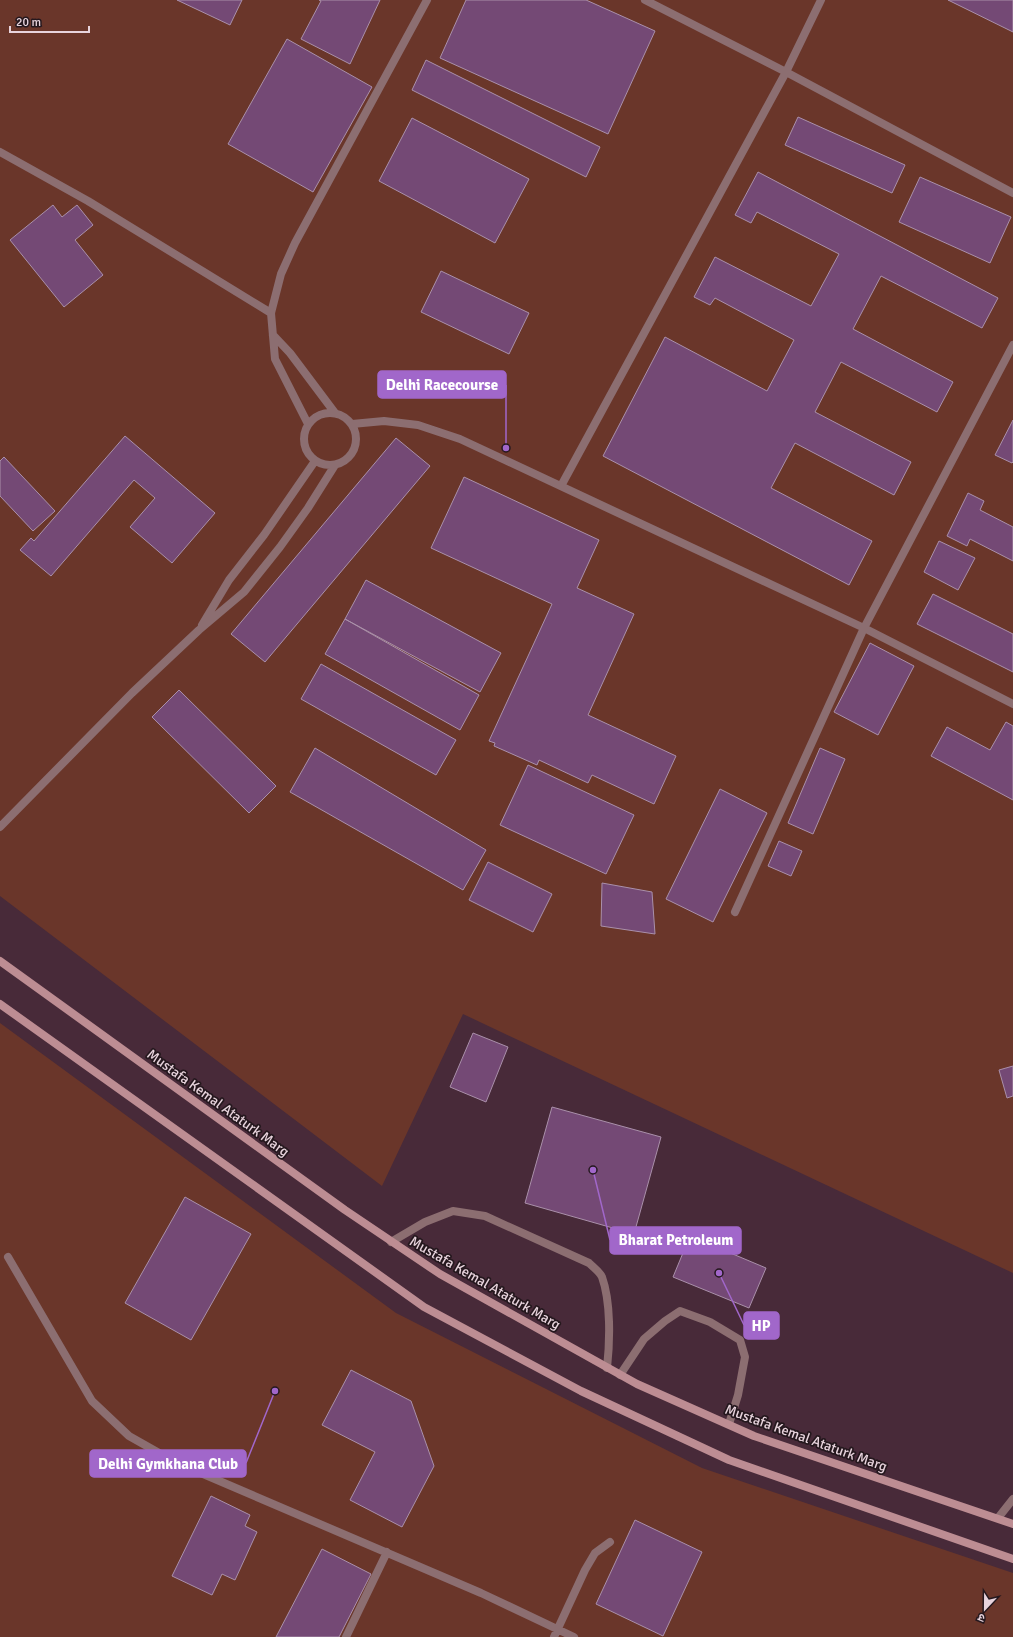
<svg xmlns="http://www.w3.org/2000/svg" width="1013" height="1637" font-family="Signika,'Noto Sans Devanagari',sans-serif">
<rect width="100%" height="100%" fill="#482a39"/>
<path fill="#6a362a" d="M 0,0 L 1013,0 L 1013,1273 L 463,1014 L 382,1186 L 0,896 Z
M 0,1023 L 396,1313 L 702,1468 L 1013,1573 L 1013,1637 L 0,1637 Z"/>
<path fill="#744975" stroke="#aa90aa" d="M 177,0 L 242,0 L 230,25 Z
M 319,0 L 380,0 L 350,64 L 301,39 L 321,1 Z
M 466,0 L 586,0 L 655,31 L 608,134 L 440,58 Z
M 948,0 L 1013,0 L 1013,32 Z
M 287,39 L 372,87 L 313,192 L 228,144 Z
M 426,60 L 600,147 L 586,177 L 412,90 Z
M 798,117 L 905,165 L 892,193 L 785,145 Z
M 412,118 L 529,179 L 495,243 L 379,181 Z
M 758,172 L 998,298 L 982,328 L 881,276 L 853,329 L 953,382 L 937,412 L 841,362 L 815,412 L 911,462 L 894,495 L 795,443 L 771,488 L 872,541 L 849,585 L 603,456 L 665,337 L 767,391 L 794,340 L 715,298 L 710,305 L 694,297 L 715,257 L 811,306 L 839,254 L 757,212 L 751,223 L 735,215 Z
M 920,177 L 1011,217 L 990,263 L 899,222 Z
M 53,205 L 62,217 L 77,205 L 93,225 L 75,240 L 103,275 L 64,307 L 10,240 Z
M 441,271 L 529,313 L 509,354 L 421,312 Z
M 1013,420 L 1013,462 L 1012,463 L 995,455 Z
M 125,436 L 215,513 L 172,563 L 130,527 L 155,498 L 134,480 L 51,576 L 20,550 L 31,538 L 34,541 Z
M 396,438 L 430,466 L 265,662 L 231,634 Z
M 4,457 L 55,511 L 33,531 L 0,496 L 0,461 Z
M 464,477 L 599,540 L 577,588 L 634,614 L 588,715 L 676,756 L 654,804 L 592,775 L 588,783 L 539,760 L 537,765 L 494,746 L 495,743 L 489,741 L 552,604 L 431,548 Z
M 968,493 L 984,501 L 980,510 L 1013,527 L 1013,561 L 970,539 L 967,546 L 947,536 Z
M 939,541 L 975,558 L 958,590 L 924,572 Z
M 366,580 L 501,653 L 480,692 L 345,619 Z
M 933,594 L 1013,634 L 1013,672 L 917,624 Z
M 345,619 L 479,695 L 460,730 L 325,654 Z
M 870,643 L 914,666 L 878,735 L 834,712 Z
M 321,664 L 456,740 L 436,775 L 301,699 Z
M 179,690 L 276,786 L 249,813 L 152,717 Z
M 1006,722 L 1013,726 L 1013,800 L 931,756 L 947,727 L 990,750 Z
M 315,748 L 486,850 L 463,890 L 290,792 Z
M 820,748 L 845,759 L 813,834 L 788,823 Z
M 528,765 L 634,815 L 606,874 L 500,825 Z
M 720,789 L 767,813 L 713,922 L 666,899 Z
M 779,841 L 802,851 L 791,876 L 768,866 Z
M 488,862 L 552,894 L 533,932 L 469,900 Z
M 602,883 L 652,892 L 655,934 L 601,926 Z
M 473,1033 L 508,1047 L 486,1102 L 450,1087 Z
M 1013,1066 L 1013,1096 L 1007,1098 L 999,1070 Z
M 552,1107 L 661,1137 L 634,1234 L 525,1203 Z
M 185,1197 L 251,1234 L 191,1340 L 125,1303 Z
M 690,1236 L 766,1268 L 749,1308 L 673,1277 Z
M 351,1370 L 411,1401 L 434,1466 L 402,1527 L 350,1500 L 375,1452 L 322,1425 Z
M 211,1496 L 250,1515 L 245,1526 L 257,1532 L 235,1580 L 222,1574 L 212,1595 L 172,1576 Z
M 635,1520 L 702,1552 L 663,1636 L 596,1604 Z
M 322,1549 L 371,1574 L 339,1637 L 276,1637 Z"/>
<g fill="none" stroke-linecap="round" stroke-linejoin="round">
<path stroke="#8c6e71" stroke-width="8" d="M 645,0 L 786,72 L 1013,193
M 0,152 L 88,201 L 271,313
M 273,335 L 290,353 L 335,413
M304 439a26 26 0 1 1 52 0a26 26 0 1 1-52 0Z
M 308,424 L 275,359 L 271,313 L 281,274 L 295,243 L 427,0
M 352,424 L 384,421 L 418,425 L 460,439 L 864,628 L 1013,704
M 561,486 L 786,72 L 821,0
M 202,625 L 229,580 L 264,535 L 315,461
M 0,827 L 132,693 L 199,630 L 244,592 L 280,547 L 308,508 L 335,465
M 735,912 L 864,628 L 1013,345
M 391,1242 L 425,1222 L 453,1211 L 485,1216 L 589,1263 C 593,1267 600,1272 602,1277 C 611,1302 610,1341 607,1368
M 8,1257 L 92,1401 L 129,1436 L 175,1462 L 481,1593 L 574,1637
M 620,1375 L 644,1339 L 665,1321 L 680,1311 L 710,1322 L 740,1340 L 745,1357 L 738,1395 L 729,1424
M 998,1518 L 1013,1499
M 346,1637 L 387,1552
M 554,1637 L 585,1570 L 595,1553 L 610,1542"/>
<path stroke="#bd8d93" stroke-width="8" d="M 0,961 L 345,1210 L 440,1274 L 637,1384 L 754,1436 L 1013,1524
M 0,1004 L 424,1307 L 581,1391 L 729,1460 L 1013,1559"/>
</g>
<g text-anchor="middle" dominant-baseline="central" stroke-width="3.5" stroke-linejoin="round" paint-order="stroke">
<g font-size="14" fill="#e8d4dd" stroke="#25181e">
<text transform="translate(218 1103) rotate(36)">Mustafa Kemal Ataturk Marg</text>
<text transform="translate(485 1283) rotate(30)">Mustafa Kemal Ataturk Marg</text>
<text transform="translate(806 1438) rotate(20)">Mustafa Kemal Ataturk Marg</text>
</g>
</g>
<path fill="none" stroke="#a167ca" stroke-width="1.5" d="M506 448L506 385M593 1170L610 1240M719 1273L744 1325M275 1391L246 1463"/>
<g fill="#a167ca" stroke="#25181e" stroke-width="1.5">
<circle cx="506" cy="448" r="4"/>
<circle cx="593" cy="1170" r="4"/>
<circle cx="719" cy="1273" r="4"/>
<circle cx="275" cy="1391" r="4"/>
</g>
<g fill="#a167ca" stroke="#a167ca" stroke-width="1.5">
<rect x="378" y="371" width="128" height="27" rx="4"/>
<rect x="610" y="1227" width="131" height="27" rx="4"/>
<rect x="744" y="1312" width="35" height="27" rx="4"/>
<rect x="90" y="1450" width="156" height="27" rx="4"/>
</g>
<g font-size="15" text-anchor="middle" font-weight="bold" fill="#fff">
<text x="442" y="390">Delhi Racecourse</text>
<text x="676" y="1245">Bharat Petroleum</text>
<text x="761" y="1331">HP</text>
<text x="168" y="1469">Delhi Gymkhana Club</text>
</g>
<g transform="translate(985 1609) rotate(202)" stroke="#25181e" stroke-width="3" paint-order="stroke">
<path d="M0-3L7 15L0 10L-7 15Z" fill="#e8d4dd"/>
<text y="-6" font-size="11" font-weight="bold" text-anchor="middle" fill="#e8d4dd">उ</text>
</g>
<path d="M10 26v6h79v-6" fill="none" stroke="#e8d4dd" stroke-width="2"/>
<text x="16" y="26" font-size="12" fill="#e8d4dd" stroke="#25181e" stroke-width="3" paint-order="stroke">20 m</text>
</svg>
